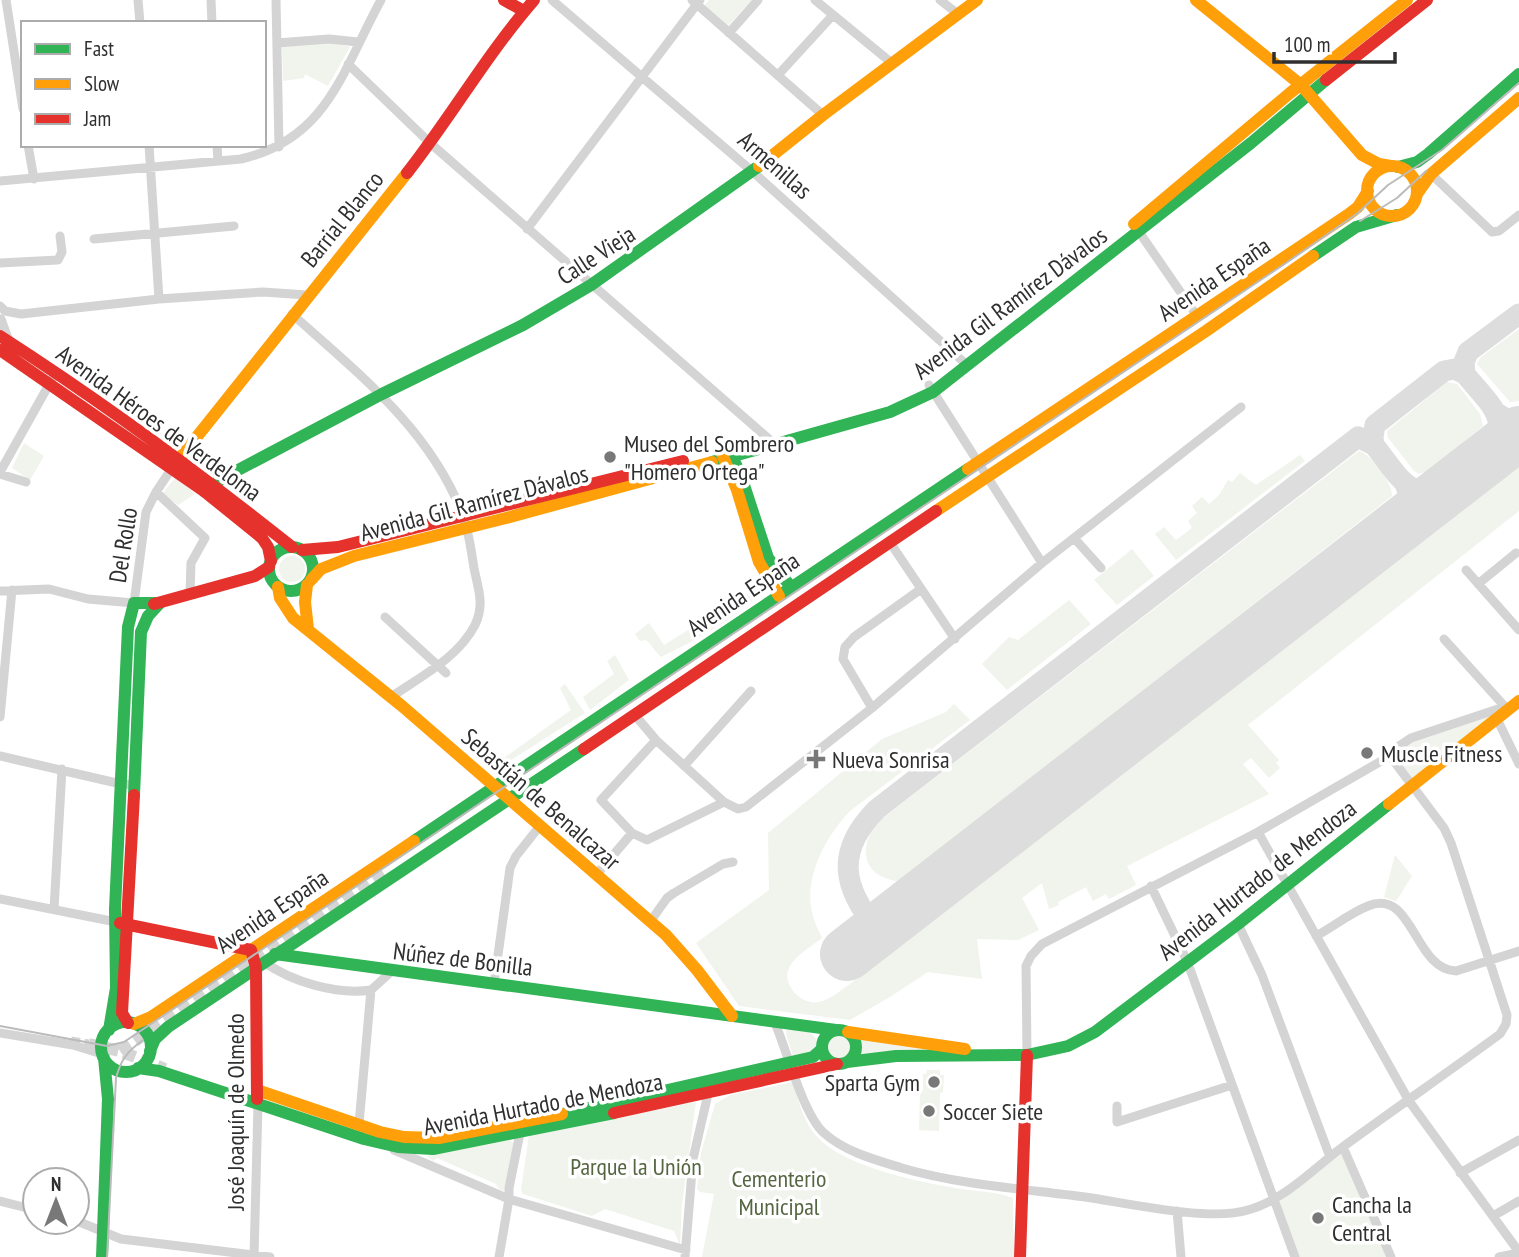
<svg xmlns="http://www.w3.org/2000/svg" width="1519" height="1257" font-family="'PT Sans Narrow',sans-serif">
<rect width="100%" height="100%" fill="#fff"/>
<path fill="#f1f4ed" d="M 709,0 L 752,0 L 728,26 L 704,6 Z
M 330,42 L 350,47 L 328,86 L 305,74 L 304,78 L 283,81 L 282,47 Z
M 1519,329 L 1519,401 L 1510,402 L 1477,364 L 1481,357 Z
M 1447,382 L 1457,384 L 1480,414 L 1483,426 L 1428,471 L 1419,474 L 1414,471 L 1388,438 L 1387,431 Z
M 24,443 L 44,456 L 30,480 L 12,468 Z
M 1359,451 C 1371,454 1393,483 1392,496 L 906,876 L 897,881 C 862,876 857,846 879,821 Z
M 1300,455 L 1305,461 L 1176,560 L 1155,534 L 1164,527 L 1176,540 L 1192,528 L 1188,521 L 1197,513 L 1192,506 L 1202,497 L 1209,504 L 1219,495 L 1228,480 L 1232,482 L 1240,473 L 1256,485 Z
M 1519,464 L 1519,511 L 1248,725 L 1279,760 L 1276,763 L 1280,768 L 1269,778 L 1251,758 L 1243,764 L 1269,794 L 1127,866 L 1136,885 L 1109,899 L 1106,894 L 1093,901 L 1086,887 L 1058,902 L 1059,905 L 1049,909 L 1042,883 L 1022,898 L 1039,930 L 1018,940 L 977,939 L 982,979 L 928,972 L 890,997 L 850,1020 L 739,1006 L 696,943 L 769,890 L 768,833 L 882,739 L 946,712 L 954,704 L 970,720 L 850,811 C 826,836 804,876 812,912 C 814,921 818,930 822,938 C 811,947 795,955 789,968 C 781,985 802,1006 819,1002 C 832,999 846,986 857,979 Z
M 176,477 L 195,494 L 178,505 L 162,494 Z
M 1132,549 L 1154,576 L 1117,605 L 1094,580 Z
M279 569a13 13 0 1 1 26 0a13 13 0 1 1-26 0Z
M 754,589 L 759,594 C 731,622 696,640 661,657 C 655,652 652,645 646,640 L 640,641 L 635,634 L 649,623 L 664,645 Z
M 1069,600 L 1091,624 L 1007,690 L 982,664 L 1009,637 L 1018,640 Z
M 615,655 L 629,680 L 590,710 L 583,697 L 614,674 L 607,661 Z
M 565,684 L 585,713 L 497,769 L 491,767 L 571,710 L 560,688 Z
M 1504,708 L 1413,783 L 1393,753 L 1432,731 Z
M 1395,855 L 1412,876 L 1396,901 L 1384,897 Z
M 787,1029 C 802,1031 821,1030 816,1050 L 793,1056 L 786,1034 Z
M826 1046a13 13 0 1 1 26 0a13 13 0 1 1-26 0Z
M 858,1036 L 973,1053 L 858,1057 Z
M 927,1070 L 940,1070 L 940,1075 L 944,1075 L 943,1092 L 940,1093 L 939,1131 L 919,1130 L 920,1091 L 923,1091 L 923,1074 L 926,1074 Z
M 793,1082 C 798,1099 802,1117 813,1132 C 839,1167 920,1182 961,1189 C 978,1191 997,1192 1013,1198 L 1014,1257 L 702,1257 L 714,1194 L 700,1192 L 697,1189 L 701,1153 L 715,1104 L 730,1095 Z
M 696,1102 L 682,1204 L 680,1245 L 674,1231 L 605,1209 L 592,1216 L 523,1194 L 521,1190 L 529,1135 Z
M 508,1139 L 514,1143 L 504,1191 L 499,1189 L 496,1184 L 437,1158 L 433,1161 L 428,1157 L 430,1153 Z
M 1343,1152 L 1389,1257 L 1298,1257 L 1278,1203 Z"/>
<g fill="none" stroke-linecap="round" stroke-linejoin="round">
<path stroke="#ddd" stroke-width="21" d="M 1465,374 C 1489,404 1514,419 1487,458
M 1495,412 L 1505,418 L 1519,421
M 1374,445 C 1399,476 1410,506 1454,484
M 1394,529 C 1406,514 1414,503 1405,484
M 878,930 C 842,888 835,851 877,809 L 1358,437 L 1374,445 L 1373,437 L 1375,425 L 1444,371 L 1455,369 L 1465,374 L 1464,362 L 1468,352 L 1519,314"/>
<path stroke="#ddd" stroke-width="54" d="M 847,954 L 1519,433"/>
<path stroke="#d5d5d5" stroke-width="9" stroke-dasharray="9 4.5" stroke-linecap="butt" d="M 71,1041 L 89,1044"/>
<path stroke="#d5d5d5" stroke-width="12" stroke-dasharray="12 6" stroke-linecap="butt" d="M 89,1044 L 120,1051 L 165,1069
M 120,1051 L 386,871"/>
<path stroke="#d4d4d4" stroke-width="9" d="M 6,0 L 23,109
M 138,0 L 140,23
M 211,0 L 212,23
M 276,0 L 279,147
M 552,0 L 753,172 L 967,365
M 692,0 L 823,115
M 815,0 L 893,64
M 940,0 L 958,14
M 729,33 L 758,0
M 277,43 L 329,39 L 358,42
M 348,64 L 430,143 L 770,440 L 772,446
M 778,75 L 833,15
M 28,145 L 34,179
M 149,145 L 159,299
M 217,145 L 218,161
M 1431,174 L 1492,232 L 1499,231 L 1519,215
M 0,181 L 241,159 C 328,139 343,69 381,0
M 527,229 L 700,0
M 1137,229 L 1197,316
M 94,239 L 234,226
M 0,263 L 58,260 L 62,252 L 60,236
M 0,306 L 5,311 L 21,314 L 159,299 L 263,292 L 307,295
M 292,314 C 357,372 432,431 463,516 C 469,532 471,550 474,568 C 478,589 485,604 475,625 C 458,658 420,677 391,697
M 1,319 L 9,341
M 929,385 L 1042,563
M 0,472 L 56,372
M 0,474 L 26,482
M 156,492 L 205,538 L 191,563 L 190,593
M 1074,538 L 1101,568
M 889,541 L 955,639
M 1466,570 L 1519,630
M 1478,584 L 1516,553
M 0,591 L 49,589 L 88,599 L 134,603 L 146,512 L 156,492 L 172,468
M 385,617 L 446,673
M 1444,639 L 1507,709
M 872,708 L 843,659 L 845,647 L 854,637 L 921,589
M 634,714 L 656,740 L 724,802 L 738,809 L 746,807 L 872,708 L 1042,563 L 1241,407
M 0,717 L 12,590
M 1496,717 L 1519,764
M 656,740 L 601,800 L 632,833 L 647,840 L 724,802
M 0,756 L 121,784 L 135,785
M 684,766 L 751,691
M 1258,832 L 1409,1101 L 1519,1252
M 597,874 L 632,833
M 1151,886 L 1187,961 L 1295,1257
M 0,899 L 116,922
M 54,909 L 62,769
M 650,922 L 667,898 L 674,893 L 723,864 L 733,862
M 1238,924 L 1262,975 L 1330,1157
M 1316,936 C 1333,927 1350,913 1368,906 C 1413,887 1414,970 1456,971 L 1519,951
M 264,962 C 292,982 337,995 371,990 L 392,971
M 494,984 L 510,868 L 516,856 L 539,827
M 775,1023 C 787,1051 803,1114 824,1133 C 845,1152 876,1160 902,1168 C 960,1185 1025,1189 1085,1197 C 1127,1203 1210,1222 1248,1210 C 1284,1200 1311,1171 1340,1149 C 1393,1110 1447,1073 1500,1034 L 1506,1024 L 1507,1015 L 1451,843 L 1444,828 L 1390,756
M 0,1033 L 73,1045 L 102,1054
M 1027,1055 L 1026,966 L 1031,956 L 1042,944 L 1258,832 L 1390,756 L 1390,752 L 1411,738 L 1504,707
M 1117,1106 L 1117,1122 L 1232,1085
M 359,1124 L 371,990
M 1343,1147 L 1391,1257
M 394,1150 L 509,1199 L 686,1250
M 1460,1173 L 1519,1140
M 0,1201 L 35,1210
M 1177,1211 L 1181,1257
M 1493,1216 L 1519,1201
M 77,1221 L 121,1239 L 270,1257
M 254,1257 L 258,1104
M 499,1257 L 509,1199 L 509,1188 L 520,1133
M 685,1257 L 693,1159 L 708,1094
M 1499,1257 L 1519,1253"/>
<path stroke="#30b455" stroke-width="12" d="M 1398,167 L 1417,162 L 1428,154 L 1519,74
M 1313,256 L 1356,227 L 1397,215
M 729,450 L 740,473 L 768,558 L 791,587
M 712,462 L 890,412 L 933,392 L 1251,143 L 1326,80
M 204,491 L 223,478 L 382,394 L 523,325 L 591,285 L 759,166
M269 569a22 22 0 1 1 44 0a22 22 0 1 1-44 0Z
M 134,795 L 141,632 L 148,616 L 160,603
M 414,841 L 968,469
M 275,954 L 836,1030
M101 1047a25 25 0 1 1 50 0a25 25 0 1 1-50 0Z
M822 1047a17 17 0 1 1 34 0a17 17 0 1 1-34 0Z
M 109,1030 L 116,988 L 115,909 L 128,627 L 134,603 L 160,603
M 150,1051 L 155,1039 L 168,1027 L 584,749
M 847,1062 L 896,1056 L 1027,1055 L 1068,1046 L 1095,1032 L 1238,924 L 1389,804
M 138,1068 L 159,1071 L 364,1139 L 398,1147 L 433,1149 L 614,1113
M 562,1114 L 813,1057 L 822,1049
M 102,1257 L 108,1099 L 104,1058"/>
<path stroke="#ff9f0a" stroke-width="12" d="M 1196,0 L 1301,85 L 1362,155 L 1379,164 L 1391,166
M 759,166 L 823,115 L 977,0
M1367 191a25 25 0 1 1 50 0a25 25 0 1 1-50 0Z
M 1417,194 L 1431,174 L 1519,98
M 1134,224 L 1290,93 L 1407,0
M 722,454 L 737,490 L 759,562 L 779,596
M 172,468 L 407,173
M 968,469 L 1349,214 L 1358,207 L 1368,191
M 936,511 L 1206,331 L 1313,256
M 311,580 L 321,569 L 354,556 L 506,518 L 712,462
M 307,585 L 305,602 L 308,629
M 278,587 L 280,598 L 293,618 L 402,706 L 666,935 L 697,970 L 732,1016
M 1389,804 L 1519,701
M 134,1024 L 151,1017 L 414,841
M 848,1032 L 965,1049
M 257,1090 L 380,1132 L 404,1137 L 439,1138 L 562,1114"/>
<path stroke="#e5322d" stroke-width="12" d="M 504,0 L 524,11
M 1326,80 L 1427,0
M 407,173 C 451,117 487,54 534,0
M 0,336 C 101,401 198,472 292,547
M 0,350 L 204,491 L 262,538 L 268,547 L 271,561
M 302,550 L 338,547 L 683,461
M 154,604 L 255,576 L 269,567
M 584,749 L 936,511
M 120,923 L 251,950 L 256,967 L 257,1099
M 128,1023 L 122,1013 L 134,795
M 614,1113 L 837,1064
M 1020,1257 L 1027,1055"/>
<path stroke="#bbb" stroke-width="2" d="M 1360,221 L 1397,198 L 1426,171
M 0,1026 L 107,1046 L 124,1042 L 1289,261 L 1358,213 L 1388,185 L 1442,150 L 1519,83
M 107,1257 L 116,1078 C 121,1059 128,1051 143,1040"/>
</g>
<g fill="#787878" stroke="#fff" stroke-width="2.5">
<circle cx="610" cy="457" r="7"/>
<circle cx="1367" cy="753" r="7"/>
<path d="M812.5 748.5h7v7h7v7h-7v7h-7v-7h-7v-7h7z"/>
<circle cx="934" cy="1082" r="7"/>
<circle cx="929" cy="1111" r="7"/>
<circle cx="1318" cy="1218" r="7"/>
</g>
<g text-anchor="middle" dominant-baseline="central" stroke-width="7" stroke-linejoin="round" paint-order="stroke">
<g font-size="24" fill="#2f2f2f" stroke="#fff">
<text transform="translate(775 165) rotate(41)">Armenillas</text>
<text transform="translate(342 219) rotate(-51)">Barrial Blanco</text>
<text transform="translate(596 255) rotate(-33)">Calle Vieja</text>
<text transform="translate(1214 279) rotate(-34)">Avenida España</text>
<text transform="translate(1010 303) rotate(-37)">Avenida Gil Ramírez Dávalos</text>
<text transform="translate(159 423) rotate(36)">Avenida Héroes de Verdeloma</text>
<text transform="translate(474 503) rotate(-15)">Avenida Gil Ramírez Dávalos</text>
<text transform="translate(123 545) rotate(-81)">Del Rollo</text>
<text transform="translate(743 594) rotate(-34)">Avenida España</text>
<text transform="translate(541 799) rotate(41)">Sebastián de Benalcazar</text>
<text transform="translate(1257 880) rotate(-38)">Avenida Hurtado de Mendoza</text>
<text transform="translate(272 911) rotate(-34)">Avenida España</text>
<text transform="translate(463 959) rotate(7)">Núñez de Bonilla</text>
<text transform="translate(543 1104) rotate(-11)">Avenida Hurtado de Mendoza</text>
<text transform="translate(235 1112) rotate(-90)">José Joaquín de Olmedo</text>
</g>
<g font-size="24" fill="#2f2f2f" stroke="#fff" text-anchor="start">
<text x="624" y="443">Museo del Sombrero<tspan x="624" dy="28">"Homero Ortega"</tspan></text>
<text x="1381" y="753">Muscle Fitness</text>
<text x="832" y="759">Nueva Sonrisa</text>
<text x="920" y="1082" text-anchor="end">Sparta Gym</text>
<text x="943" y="1111">Soccer Siete</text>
<text x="1332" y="1204">Cancha la<tspan x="1332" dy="28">Central</tspan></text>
</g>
<g font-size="24" fill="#556641" stroke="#fff">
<text x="636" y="1166">Parque la Unión</text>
<text x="779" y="1178">Cementerio<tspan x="779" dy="28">Municipal</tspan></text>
</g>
</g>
<rect x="21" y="21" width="245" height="126" fill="#ffffff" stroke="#acacac" stroke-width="2"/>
<rect x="35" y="44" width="35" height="10" fill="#30b455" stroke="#acacac" stroke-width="2"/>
<text x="84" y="56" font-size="21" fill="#2f2f2f">Fast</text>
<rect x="35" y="79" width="35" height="10" fill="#ff9f0a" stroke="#acacac" stroke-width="2"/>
<text x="84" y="91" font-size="21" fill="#2f2f2f">Slow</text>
<rect x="35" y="114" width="35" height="10" fill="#e5322d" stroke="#acacac" stroke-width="2"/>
<text x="84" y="126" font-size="21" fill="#2f2f2f">Jam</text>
<g transform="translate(56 1201)"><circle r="33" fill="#ffffff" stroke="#acacac" stroke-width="2"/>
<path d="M0-5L12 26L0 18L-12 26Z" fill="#787878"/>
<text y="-10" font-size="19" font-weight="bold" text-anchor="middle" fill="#2f2f2f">N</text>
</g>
<path d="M1274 52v10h121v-10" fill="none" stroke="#2f2f2f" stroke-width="3.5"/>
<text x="1284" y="52" font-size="21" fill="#2f2f2f" stroke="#ffffff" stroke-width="5" paint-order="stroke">100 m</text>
</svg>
